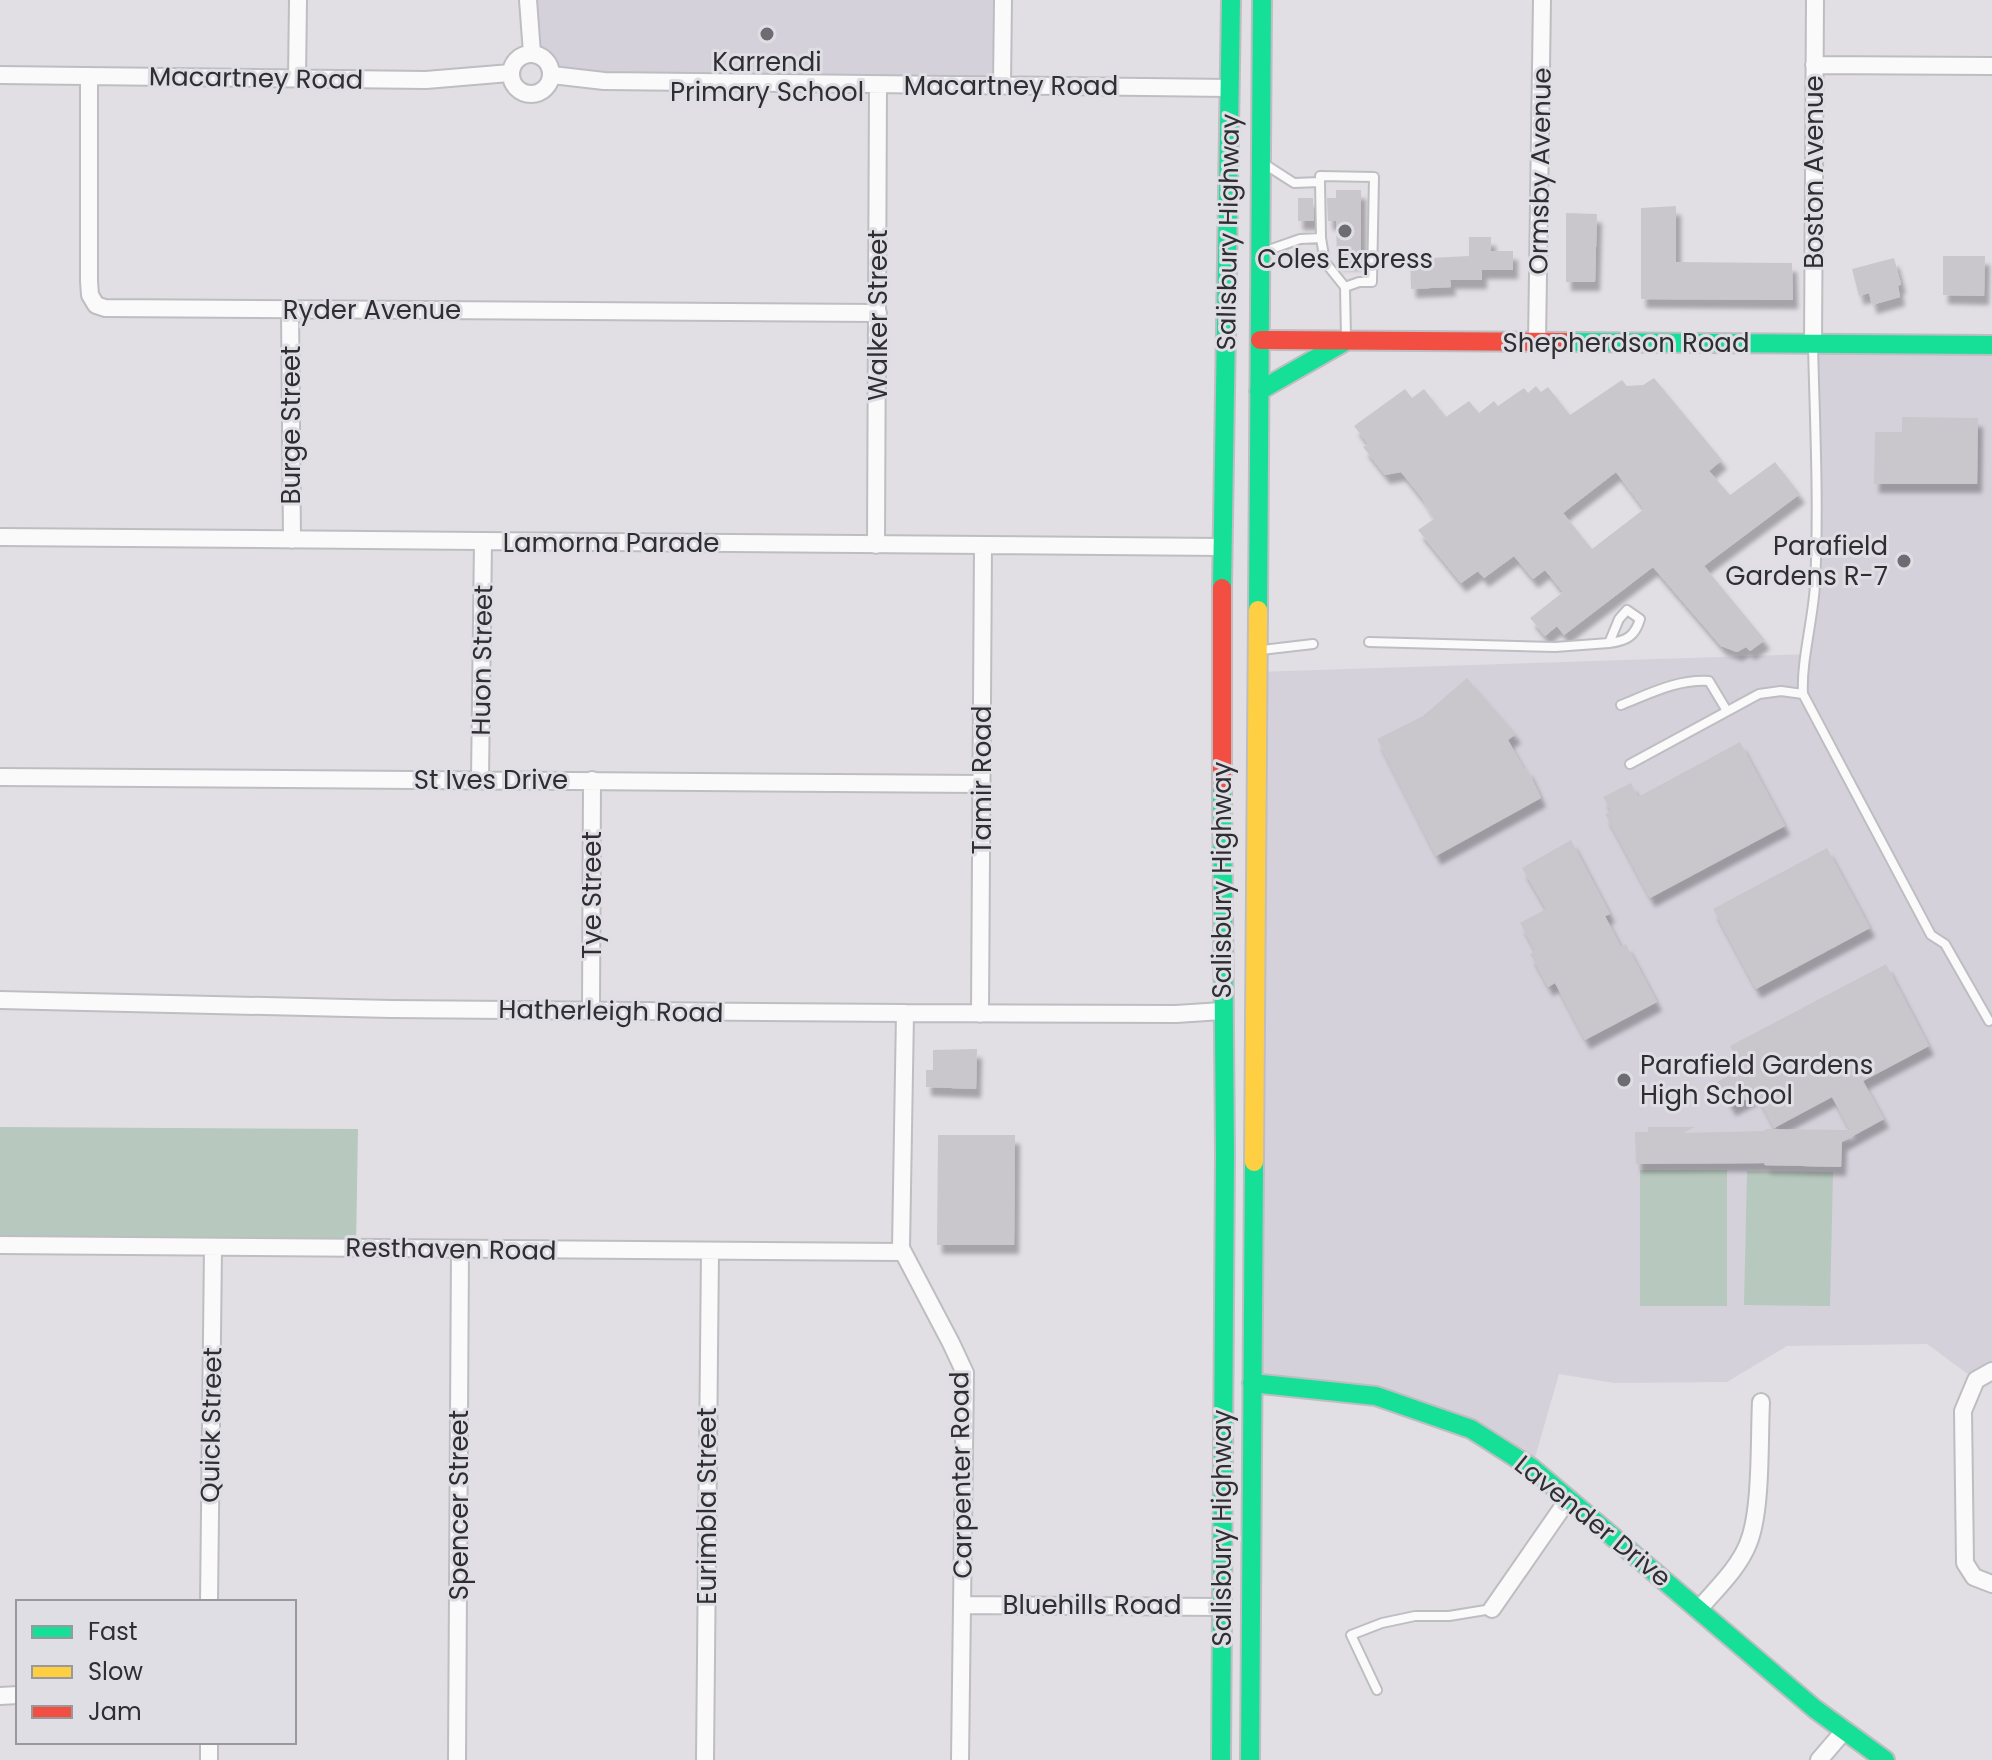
<svg xmlns="http://www.w3.org/2000/svg" width="1992" height="1760" font-family="Poppins,sans-serif">
<defs>
<filter id="shadow"><feDropShadow dx="5" dy="9" stdDeviation="2" flood-color="#0004"/></filter>
</defs>
<rect width="100%" height="100%" fill="#e1dfe4"/>
<path fill="#d5d1db" d="M 528,0 L 1003,0 L 1002,84 L 552,75 L 546,60 L 532,53 Z
M 1813,345 L 1992,345 L 1992,1371 L 1976,1380 L 1927,1344 L 1787,1346 L 1727,1382 L 1614,1383 L 1559,1374 L 1532,1468 L 1442,1417 L 1252,1383 L 1257,672 L 1807,654 L 1813,617 Z"/>
<path fill="#b7c8be" d="M 0,1127 L 358,1129 L 356,1248 L 0,1245 Z
M 1640,1170 L 1727,1170 L 1727,1306 L 1640,1306 Z
M 1747,1171 L 1833,1172 L 1830,1306 L 1744,1305 Z"/>
<path fill="#c9c7cb" fill-rule="evenodd" filter="url(#shadow)" d="M 1336,190 L 1361,190 L 1361,261 L 1337,261 L 1336,221 L 1328,221 L 1327,198 L 1336,198 Z
M 1298,198 L 1313,198 L 1314,221 L 1298,221 Z
M 1676,206 L 1676,262 L 1792,263 L 1793,300 L 1641,299 L 1641,208 Z
M 1566,213 L 1597,214 L 1595,282 L 1566,282 Z
M 1469,237 L 1491,237 L 1491,251 L 1513,251 L 1513,270 L 1482,270 L 1482,280 L 1450,280 L 1451,287 L 1411,289 L 1410,259 L 1469,256 Z
M 1943,256 L 1985,256 L 1984,296 L 1943,295 Z
M 1894,258 L 1901,284 L 1898,286 L 1900,297 L 1872,305 L 1869,293 L 1859,296 L 1852,269 Z
M 1654,378 L 1722,460 L 1709,471 L 1730,495 L 1775,462 L 1800,494 L 1704,566 L 1765,640 L 1750,651 L 1746,647 L 1737,652 L 1721,646 L 1653,567 L 1564,635 L 1557,626 L 1545,636 L 1530,618 L 1563,592 L 1545,570 L 1533,579 L 1514,556 L 1484,578 L 1478,571 L 1461,583 L 1418,530 L 1434,519 L 1422,498 L 1401,472 L 1385,475 L 1363,447 L 1368,444 L 1354,426 L 1405,389 L 1412,398 L 1424,389 L 1446,417 L 1469,401 L 1479,413 L 1494,401 L 1498,406 L 1524,388 L 1528,393 L 1536,386 L 1541,392 L 1548,387 L 1570,415 L 1622,380 L 1627,386 L 1643,385 ZM 1616,472 L 1644,509 L 1592,549 L 1563,513 Z
M 1902,417 L 1978,418 L 1977,484 L 1874,484 L 1875,432 L 1902,432 Z
M 1467,678 L 1516,734 L 1508,740 L 1524,769 L 1527,768 L 1541,798 L 1436,856 L 1377,739 L 1423,716 Z
M 1740,742 L 1785,826 L 1650,898 L 1605,814 L 1611,811 L 1603,797 L 1631,783 L 1638,797 Z
M 1571,840 L 1610,914 L 1605,916 L 1621,947 L 1626,944 L 1657,1002 L 1585,1040 L 1555,983 L 1548,987 L 1530,954 L 1535,951 L 1520,923 L 1546,909 L 1522,868 Z
M 1827,848 L 1870,928 L 1756,989 L 1713,909 Z
M 1886,964 L 1929,1046 L 1863,1081 L 1884,1119 L 1842,1142 L 1841,1167 L 1764,1165 L 1765,1163 L 1636,1164 L 1635,1132 L 1648,1132 L 1648,1127 L 1695,1127 L 1683,1133 L 1765,1131 L 1765,1129 L 1850,1130 L 1832,1097 L 1774,1128 L 1756,1094 L 1731,1107 L 1717,1082 L 1742,1068 L 1730,1046 Z
M 977,1049 L 976,1089 L 926,1087 L 926,1070 L 933,1070 L 933,1050 Z
M 938,1135 L 1015,1135 L 1014,1245 L 937,1245 Z"/>
<g fill="none" stroke-linecap="round" stroke-linejoin="round">
<g stroke="#bebdc1" stroke-width="12">
<path id="lane" d="M 1320,182 L 1320,176 L 1374,177 L 1372,282 L 1359,282 L 1345,287
M 1321,238 L 1325,262 L 1345,287 L 1346,338
M 1263,252 L 1300,239 L 1321,238 L 1320,182 L 1294,183 L 1266,165
M 1813,346 C 1815,426 1819,505 1815,585 C 1813,620 1801,662 1803,694 L 1931,935 L 1945,944 L 1989,1021
M 1369,642 L 1555,647 L 1609,643 L 1619,619 L 1627,610 L 1640,619 C 1635,636 1627,641 1609,643
M 1262,650 L 1313,644
M 1621,705 C 1649,694 1677,679 1709,681 L 1727,711
M 1630,764 L 1759,694 L 1781,691 L 1803,694
M 1377,1690 L 1351,1635 L 1382,1623 L 1415,1616 L 1449,1616 L 1492,1609"/>
</g>
<g stroke="#bebdc1" stroke-width="20">
<path id="street" d="M 528,0 L 532,53
M511 74a20 20 0 1 1 40 0a20 20 0 1 1-40 0Z
M 1814,65 L 1992,66
M 0,75 L 426,80 L 511,73
M 552,75 L 604,81 L 1230,88
M 89,76 L 89,281 L 90,295 L 96,305 L 105,308 L 878,313
M 297,78 L 298,0
M 1002,84 L 1003,0
M 290,310 L 292,540
M 1537,343 L 1542,0
M 1813,345 L 1815,0
M 0,537 L 1222,547
M 876,545 L 878,85
M 0,777 L 982,784
M 480,779 L 483,541
M 0,1000 L 391,1009 L 905,1013 L 1176,1014 L 1222,1011
M 591,1011 L 592,780
M 905,1013 L 901,1248 L 951,1343 L 965,1373 L 960,1760
M 980,1014 L 983,546
M 0,1245 L 902,1252
M 1992,1371 L 1976,1380 L 1963,1411 L 1965,1563 L 1974,1577 L 1992,1584
M 209,1602 L 213,1247
M 963,1605 L 1221,1607
M 1492,1609 L 1569,1498
M 1699,1609 C 1716,1589 1738,1569 1748,1544 C 1762,1511 1759,1440 1761,1402
M 0,1696 L 18,1695
M 209,1760 L 209,1742
M 457,1760 L 460,1249
M 705,1760 L 710,1251
M 1819,1760 L 1844,1731"/>
</g>
<g stroke="#bebdc1" stroke-width="22">
<path id="fast" d="M 1566,342 L 1992,345
M 1259,391 L 1346,341
M 1222,588 L 1231,0
M 1258,610 L 1262,0
M 1252,1383 L 1376,1396 L 1471,1429 L 1532,1468 L 1815,1709 L 1885,1760
M 1221,1760 L 1225,1154 L 1222,787
M 1250,1760 L 1254,1162"/>
</g>
<g stroke="#bebdc1" stroke-width="22">
<path id="slow" d="M 1254,1162 L 1258,610"/>
</g>
<g stroke="#bebdc1" stroke-width="22">
<path id="jam" d="M 1260,340 L 1566,342
M 1222,588 L 1222,787"/>
</g>
<use href="#lane" stroke="#fafafb" stroke-width="8"/>
<use href="#street" stroke="#fafafb" stroke-width="16"/>
<use href="#fast" stroke="#16e098" stroke-width="18"/>
<use href="#slow" stroke="#ffcf43" stroke-width="18"/>
<use href="#jam" stroke="#f24e42" stroke-width="18"/>
</g>
<g fill="#6d6c70" stroke="#e0dee5" stroke-width="3">
<circle cx="767" cy="34" r="8"/>
<circle cx="1345" cy="231" r="8"/>
<circle cx="1904" cy="561" r="8"/>
<circle cx="1624" cy="1080" r="8"/>
</g>
<g text-anchor="middle" dominant-baseline="central" stroke-width="6" stroke-linejoin="round" paint-order="stroke">
<g font-size="26" fill="#2f2e31" stroke="#e0dee5">
<text x="767" y="62">Karrendi<tspan x="767" dy="30">Primary School</tspan></text>
<text x="1345" y="259">Coles Express</text>
<text x="1888" y="546" text-anchor="end">Parafield<tspan x="1888" dy="30">Gardens R-7</tspan></text>
<text x="1640" y="1065" text-anchor="start">Parafield Gardens<tspan x="1640" dy="30">High School</tspan></text>
</g>
<g font-size="26" fill="#2f2e31" stroke="#e0dee5">
<text transform="translate(256 78) rotate(1)">Macartney Road</text>
<text x="1011" y="86">Macartney Road</text>
<text transform="translate(1540 171) rotate(-89)">Ormsby Avenue</text>
<text transform="translate(1814 172) rotate(-90)">Boston Avenue</text>
<text transform="translate(1228 232) rotate(-89)">Salisbury Highway</text>
<text x="372" y="310">Ryder Avenue</text>
<text transform="translate(878 315) rotate(-90)">Walker Street</text>
<text x="1626" y="343">Shepherdson Road</text>
<text transform="translate(291 425) rotate(-90)">Burge Street</text>
<text x="611" y="543">Lamorna Parade</text>
<text transform="translate(482 660) rotate(-89)">Huon Street</text>
<text x="491" y="780">St Ives Drive</text>
<text transform="translate(982 780) rotate(-90)">Tamir Road</text>
<text transform="translate(1222 880) rotate(-90)">Salisbury Highway</text>
<text transform="translate(592 895) rotate(-90)">Tye Street</text>
<text transform="translate(611 1011) rotate(1)">Hatherleigh Road</text>
<text transform="translate(451 1249) rotate(1)">Resthaven Road</text>
<text transform="translate(211 1425) rotate(-89)">Quick Street</text>
<text transform="translate(961 1475) rotate(-91)">Carpenter Road</text>
<text transform="translate(459 1505) rotate(-90)">Spencer Street</text>
<text transform="translate(707 1506) rotate(-90)">Eurimbla Street</text>
<text transform="translate(1593 1521) rotate(39)">Lavender Drive</text>
<text transform="translate(1222 1528) rotate(-90)">Salisbury Highway</text>
<text x="1092" y="1605">Bluehills Road</text>
</g>
</g>
<rect x="16" y="1600" width="280" height="144" fill="#e0dee5" stroke="#99989d" stroke-width="2"/>
<rect x="32" y="1626" width="40" height="12" fill="#16e098" stroke="#99989d" stroke-width="2"/>
<text x="88" y="1640" font-size="24" fill="#2f2e31">Fast</text>
<rect x="32" y="1666" width="40" height="12" fill="#ffcf43" stroke="#99989d" stroke-width="2"/>
<text x="88" y="1680" font-size="24" fill="#2f2e31">Slow</text>
<rect x="32" y="1706" width="40" height="12" fill="#f24e42" stroke="#99989d" stroke-width="2"/>
<text x="88" y="1720" font-size="24" fill="#2f2e31">Jam</text>
</svg>
